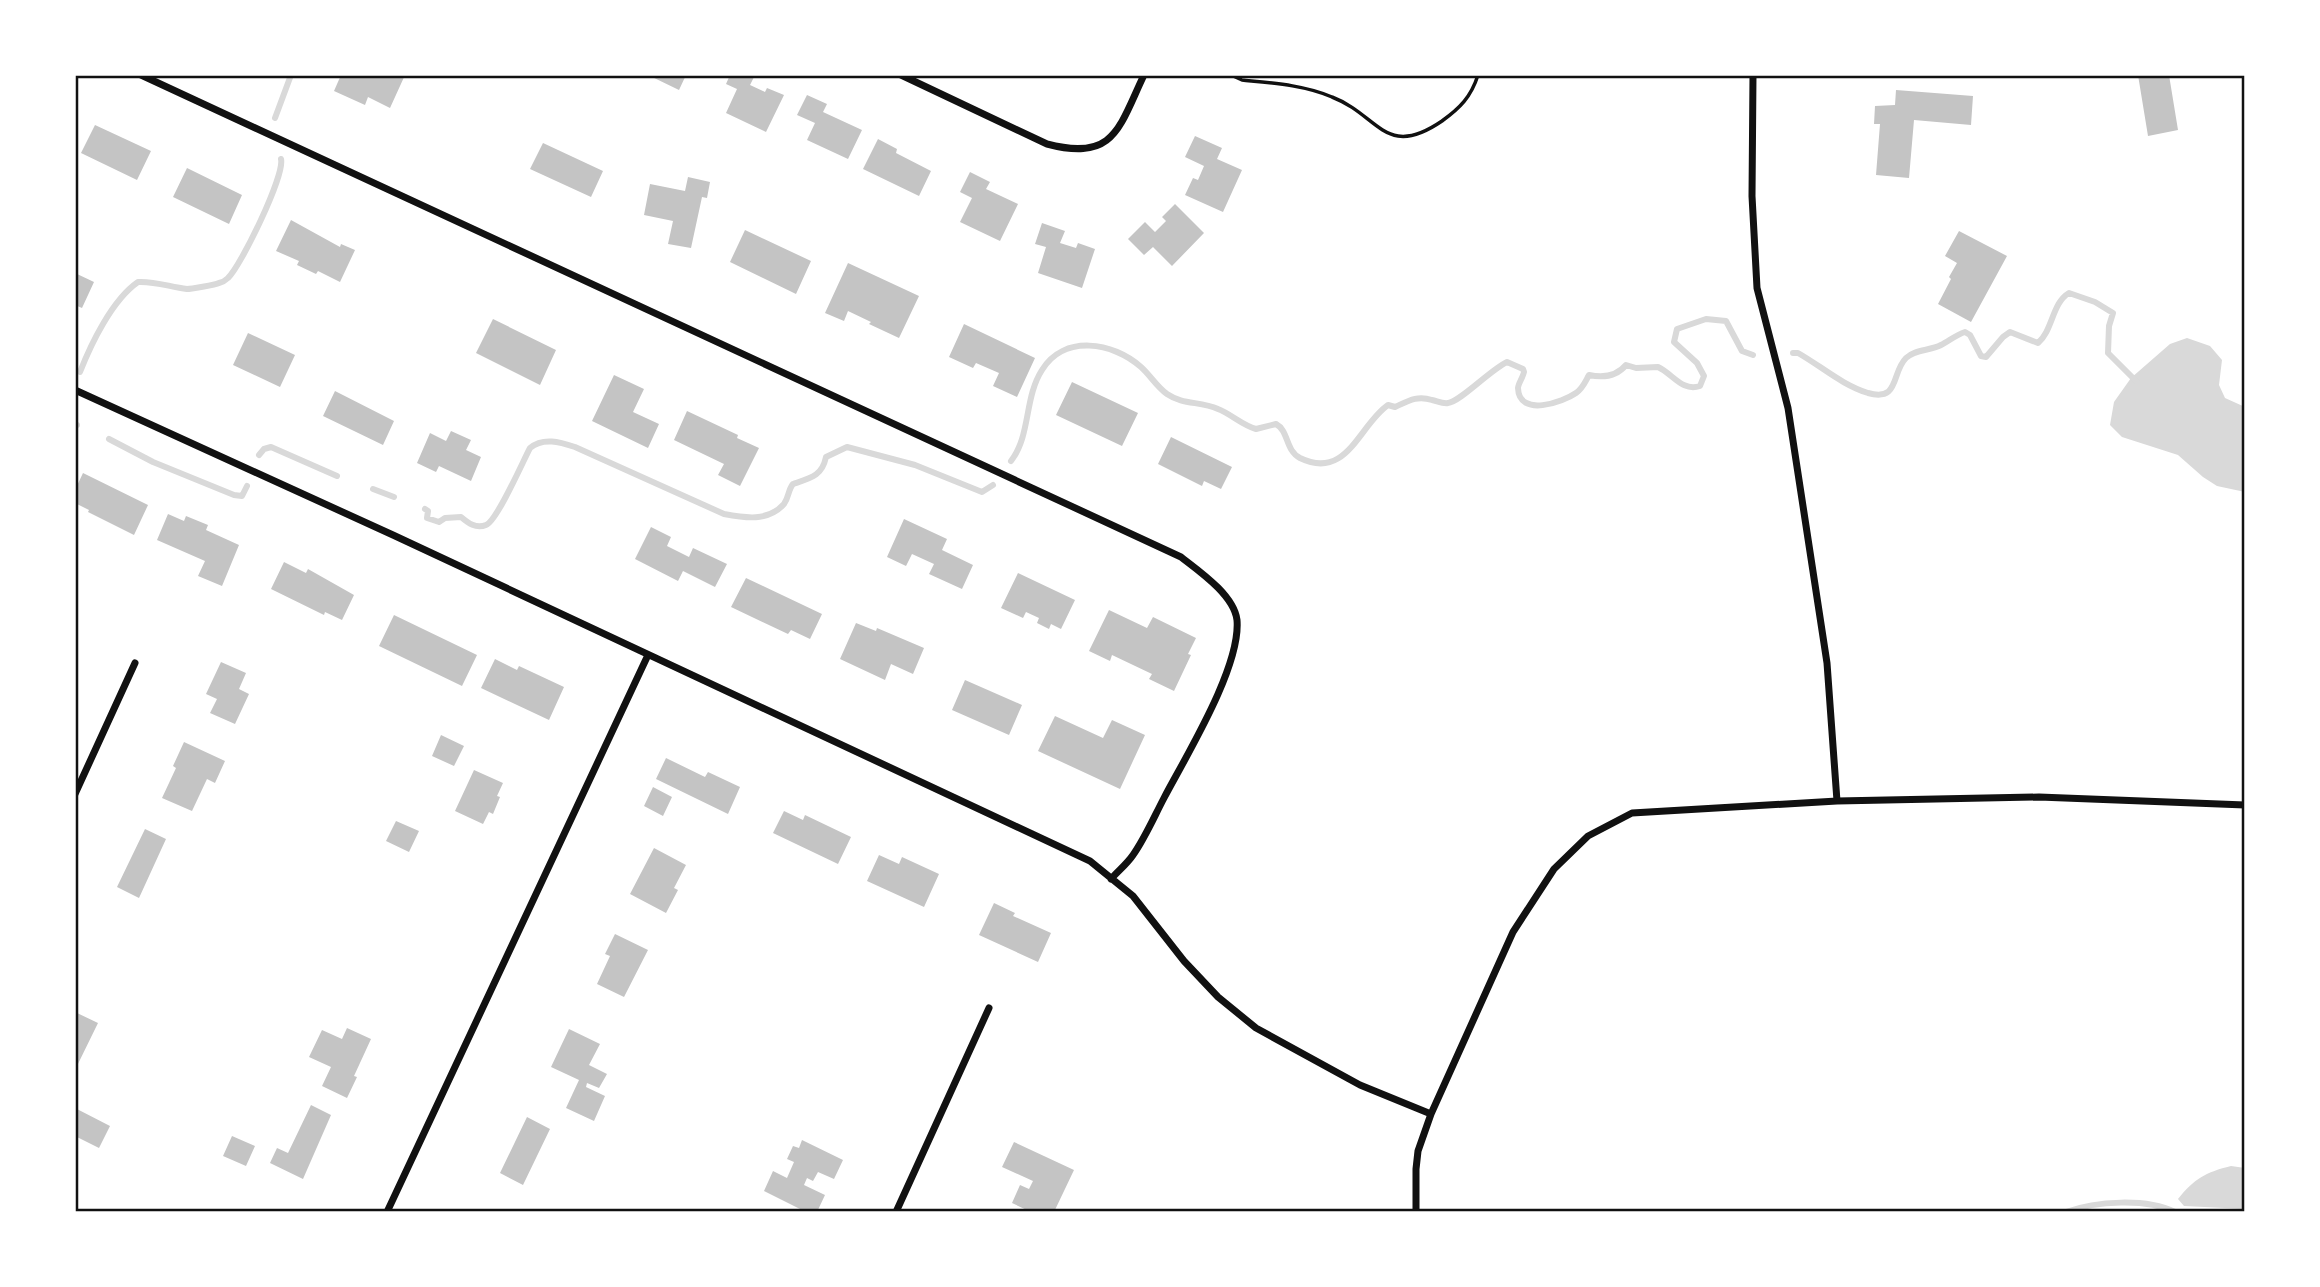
<svg xmlns="http://www.w3.org/2000/svg" width="2320" height="1287" font-family="'Alegreya Sans',sans-serif">
<rect width="100%" height="100%" fill="#fff"/>
<path fill="#d9d9d9" d="M 2187,338 L 2210,346 L 2222,360 L 2219,385 L 2225,398 L 2245,407 L 2245,492 L 2217,486 L 2203,477 L 2178,455 L 2122,437 L 2110,425 L 2114,402 L 2131,378 L 2170,344 Z
M 2231,1166 L 2245,1168 L 2245,1209 L 2184,1206 L 2178,1199 C 2194,1179 2206,1172 2231,1166 Z"/>
<g fill="none" stroke-linecap="round" stroke-linejoin="round">
<path stroke="#d9d9d9" stroke-width="6" d="M 275,118 L 291,75
M 1793,353 L 1798,353 C 1821,366 1842,385 1868,393 C 1900,402 1891,373 1906,358 C 1915,349 1930,351 1941,345 C 1949,341 1956,335 1965,332 L 1970,335 L 1981,356 L 1986,357 L 2003,337 L 2010,332 L 2038,343 C 2053,330 2052,303 2069,293 L 2095,302 L 2113,313 L 2109,326 L 2108,353 L 2137,382
M 80,372 C 91,344 112,300 138,282 C 155,281 170,287 187,289 C 190,289 215,285 219,283 C 223,282 225,281 228,278 C 241,266 285,175 281,159
M 75,425 L 77,425
M 109,439 L 153,462 L 234,495 L 242,496 L 247,486
M 259,455 L 264,449 L 271,447 L 337,476
M 1011,461 C 1031,435 1024,398 1042,370 C 1064,334 1113,342 1141,367 C 1150,375 1157,387 1167,394 C 1183,405 1200,401 1218,409 C 1231,414 1242,425 1256,429 L 1276,424 C 1289,431 1285,450 1300,458 C 1347,481 1359,425 1388,405 L 1395,407 C 1408,401 1417,395 1432,400 C 1437,401 1443,404 1448,403 C 1460,402 1490,370 1507,362 L 1523,369 L 1524,372 C 1523,377 1518,384 1518,388 C 1519,418 1563,402 1576,393 C 1583,388 1585,382 1589,375 C 1603,378 1616,377 1626,365 L 1636,368 L 1658,367 C 1673,374 1682,392 1700,386 L 1704,376 L 1697,363 L 1674,342 L 1677,329 L 1706,319 L 1726,321 L 1742,351 L 1753,355
M 373,489 L 394,497
M 425,509 L 428,511 L 427,518 L 439,522 L 445,518 L 461,517 C 468,523 476,529 486,525 C 497,521 523,461 530,448 C 543,437 560,442 575,447 L 724,514 C 745,518 768,522 784,504 C 789,497 788,490 793,484 C 811,478 822,476 826,457 L 847,447 L 915,465 L 982,492 L 993,485
M 2066,1212 C 2096,1201 2146,1198 2175,1212"/>
</g>
<path fill="#c4c4c4" d="M 341,75 L 405,75 L 390,108 L 368,97 L 365,105 L 334,91 Z
M 648,75 L 686,75 L 679,90 Z
M 730,75 L 755,75 L 750,85 L 765,92 L 767,88 L 784,95 L 766,132 L 726,113 L 737,89 L 726,84 Z
M 2138,75 L 2169,75 L 2178,130 L 2148,136 Z
M 1896,90 L 1973,96 L 1971,125 L 1914,120 L 1909,178 L 1876,175 L 1880,124 L 1874,124 L 1875,106 L 1895,105 Z
M 807,95 L 827,104 L 823,112 L 862,130 L 848,159 L 807,140 L 815,123 L 797,115 Z
M 95,125 L 151,151 L 137,180 L 81,153 Z
M 1195,136 L 1222,148 L 1217,159 L 1242,170 L 1223,212 L 1185,195 L 1193,178 L 1198,180 L 1204,166 L 1185,157 Z
M 878,139 L 897,149 L 896,153 L 931,171 L 919,196 L 863,169 Z
M 543,143 L 603,171 L 591,197 L 530,169 Z
M 187,168 L 242,195 L 229,224 L 173,197 Z
M 970,172 L 990,182 L 986,189 L 1018,204 L 1000,241 L 960,222 L 972,198 L 960,192 Z
M 688,177 L 710,182 L 707,198 L 702,197 L 691,248 L 668,244 L 673,221 L 644,215 L 650,184 L 685,191 Z
M 1175,204 L 1204,233 L 1172,266 L 1153,247 L 1144,255 L 1128,239 L 1145,222 L 1155,232 L 1166,221 L 1162,217 Z
M 291,220 L 340,247 L 341,244 L 355,250 L 340,282 L 318,271 L 316,274 L 297,265 L 299,261 L 276,251 Z
M 1042,223 L 1065,231 L 1060,243 L 1076,248 L 1078,243 L 1095,249 L 1082,288 L 1038,273 L 1046,247 L 1035,244 Z
M 745,230 L 811,261 L 796,294 L 730,262 Z
M 1959,231 L 2007,256 L 1971,322 L 1938,304 L 1951,279 L 1949,277 L 1957,263 L 1945,256 Z
M 848,263 L 919,296 L 899,338 L 869,324 L 871,322 L 848,311 L 844,321 L 825,313 Z
M 75,273 L 94,282 L 82,308 L 75,305 Z
M 493,319 L 556,350 L 540,385 L 476,353 Z
M 964,324 L 1035,358 L 1017,397 L 993,386 L 999,373 L 976,363 L 973,368 L 949,357 Z
M 248,333 L 295,355 L 280,387 L 233,365 Z
M 614,375 L 644,389 L 633,412 L 659,424 L 648,448 L 592,421 Z
M 1072,382 L 1138,413 L 1122,446 L 1056,415 Z
M 335,391 L 394,421 L 383,445 L 323,416 Z
M 687,411 L 738,435 L 737,438 L 759,448 L 740,486 L 718,475 L 724,464 L 674,440 Z
M 451,431 L 471,440 L 466,450 L 481,457 L 471,481 L 439,466 L 436,472 L 417,463 L 430,433 L 446,441 Z
M 1171,437 L 1232,467 L 1221,489 L 1204,481 L 1202,486 L 1158,464 Z
M 83,473 L 148,505 L 134,535 L 88,512 L 89,510 L 75,503 L 75,490 Z
M 168,514 L 184,521 L 186,516 L 208,525 L 206,530 L 239,545 L 222,586 L 198,576 L 205,561 L 157,540 Z
M 904,519 L 947,539 L 942,550 L 973,565 L 962,589 L 929,574 L 934,564 L 912,554 L 906,566 L 887,557 Z
M 651,527 L 671,537 L 667,546 L 689,557 L 693,548 L 727,564 L 715,587 L 683,571 L 678,581 L 635,559 Z
M 284,562 L 306,573 L 308,569 L 354,595 L 342,620 L 325,612 L 324,615 L 271,589 Z
M 1018,573 L 1075,600 L 1061,629 L 1051,624 L 1049,629 L 1037,623 L 1039,618 L 1026,612 L 1023,618 L 1001,608 Z
M 746,578 L 822,614 L 810,639 L 791,630 L 788,634 L 731,607 Z
M 1109,610 L 1147,628 L 1153,617 L 1196,638 L 1188,654 L 1191,655 L 1174,691 L 1149,679 L 1152,674 L 1112,655 L 1110,661 L 1089,651 Z
M 394,615 L 477,655 L 462,686 L 379,646 Z
M 856,623 L 876,631 L 877,628 L 924,648 L 913,674 L 891,664 L 885,680 L 840,659 Z
M 495,659 L 517,670 L 519,666 L 564,687 L 549,720 L 481,688 Z
M 221,662 L 246,673 L 239,689 L 249,694 L 235,724 L 210,713 L 217,699 L 206,694 Z
M 965,680 L 1022,705 L 1009,735 L 952,710 Z
M 1055,716 L 1103,738 L 1112,720 L 1145,735 L 1120,789 L 1038,751 Z
M 441,735 L 464,746 L 454,766 L 432,756 Z
M 184,742 L 225,761 L 215,783 L 207,779 L 192,811 L 162,798 L 176,768 L 173,766 Z
M 666,758 L 705,777 L 708,772 L 740,787 L 728,814 L 656,779 Z
M 474,770 L 503,783 L 497,796 L 500,797 L 493,814 L 489,812 L 483,824 L 455,811 Z
M 653,787 L 672,797 L 663,816 L 644,806 Z
M 784,811 L 803,820 L 805,815 L 851,837 L 838,864 L 773,833 Z
M 396,821 L 419,831 L 409,852 L 386,841 Z
M 145,829 L 166,839 L 139,898 L 117,887 Z
M 654,848 L 686,865 L 674,888 L 678,890 L 666,913 L 630,894 Z
M 879,855 L 899,864 L 902,857 L 939,874 L 924,907 L 867,881 Z
M 994,903 L 1015,913 L 1013,916 L 1051,933 L 1038,962 L 979,935 Z
M 615,934 L 648,950 L 624,997 L 597,984 L 610,956 L 605,954 Z
M 75,1012 L 98,1023 L 75,1070 Z
M 347,1028 L 371,1039 L 354,1076 L 357,1077 L 347,1098 L 322,1086 L 331,1067 L 309,1057 L 322,1030 L 342,1039 Z
M 569,1029 L 600,1044 L 589,1065 L 607,1074 L 599,1088 L 587,1083 L 586,1087 L 605,1096 L 594,1121 L 566,1108 L 579,1080 L 551,1067 Z
M 311,1105 L 331,1115 L 303,1179 L 270,1163 L 277,1148 L 288,1153 Z
M 75,1108 L 110,1126 L 99,1148 L 75,1136 Z
M 527,1117 L 550,1129 L 523,1185 L 500,1173 Z
M 232,1136 L 255,1146 L 246,1166 L 223,1156 Z
M 802,1140 L 843,1160 L 834,1179 L 818,1172 L 813,1181 L 807,1178 L 804,1185 L 825,1195 L 817,1212 L 806,1212 L 764,1191 L 773,1171 L 787,1178 L 794,1162 L 787,1159 L 793,1146 L 799,1148 Z
M 1014,1142 L 1074,1170 L 1054,1212 L 1031,1212 L 1012,1203 L 1020,1185 L 1029,1189 L 1033,1181 L 1002,1167 Z"/>
<g fill="none" stroke-linecap="round" stroke-linejoin="round">
<path stroke="#111" stroke-width="3.5" d="M 1231,75 L 1242,80 C 1272,83 1304,85 1332,97 C 1379,115 1385,160 1442,121 C 1460,108 1471,97 1478,75"/>
<path stroke="#111" stroke-width="7" d="M 141,75 L 1181,557 C 1199,571 1234,595 1237,620 C 1241,667 1186,756 1164,798 C 1154,817 1145,838 1133,855 C 1127,864 1118,871 1111,879
M 901,75 L 1047,144 C 1115,162 1119,127 1144,75
M 1753,75 L 1752,196 L 1757,288 L 1788,408 L 1827,663 L 1837,801
M 75,390 L 393,535 L 1090,861 L 1133,896 L 1184,961 L 1218,997 L 1256,1028 L 1360,1085 L 1431,1114
M 75,794 L 135,663
M 387,1212 L 648,655
M 896,1212 L 989,1008
M 1416,1212 L 1416,1169 L 1418,1151 L 1431,1114 L 1513,932 L 1554,869 L 1588,836 L 1632,813 L 1837,801 L 2039,797 L 2245,805"/>
</g>
<rect width="2320" height="1287" fill="none" stroke="#ffffff" stroke-width="154"/>
<rect x="77" y="77" width="2166" height="1133" fill="none" stroke="#111" stroke-width="2.5"/>
</svg>
